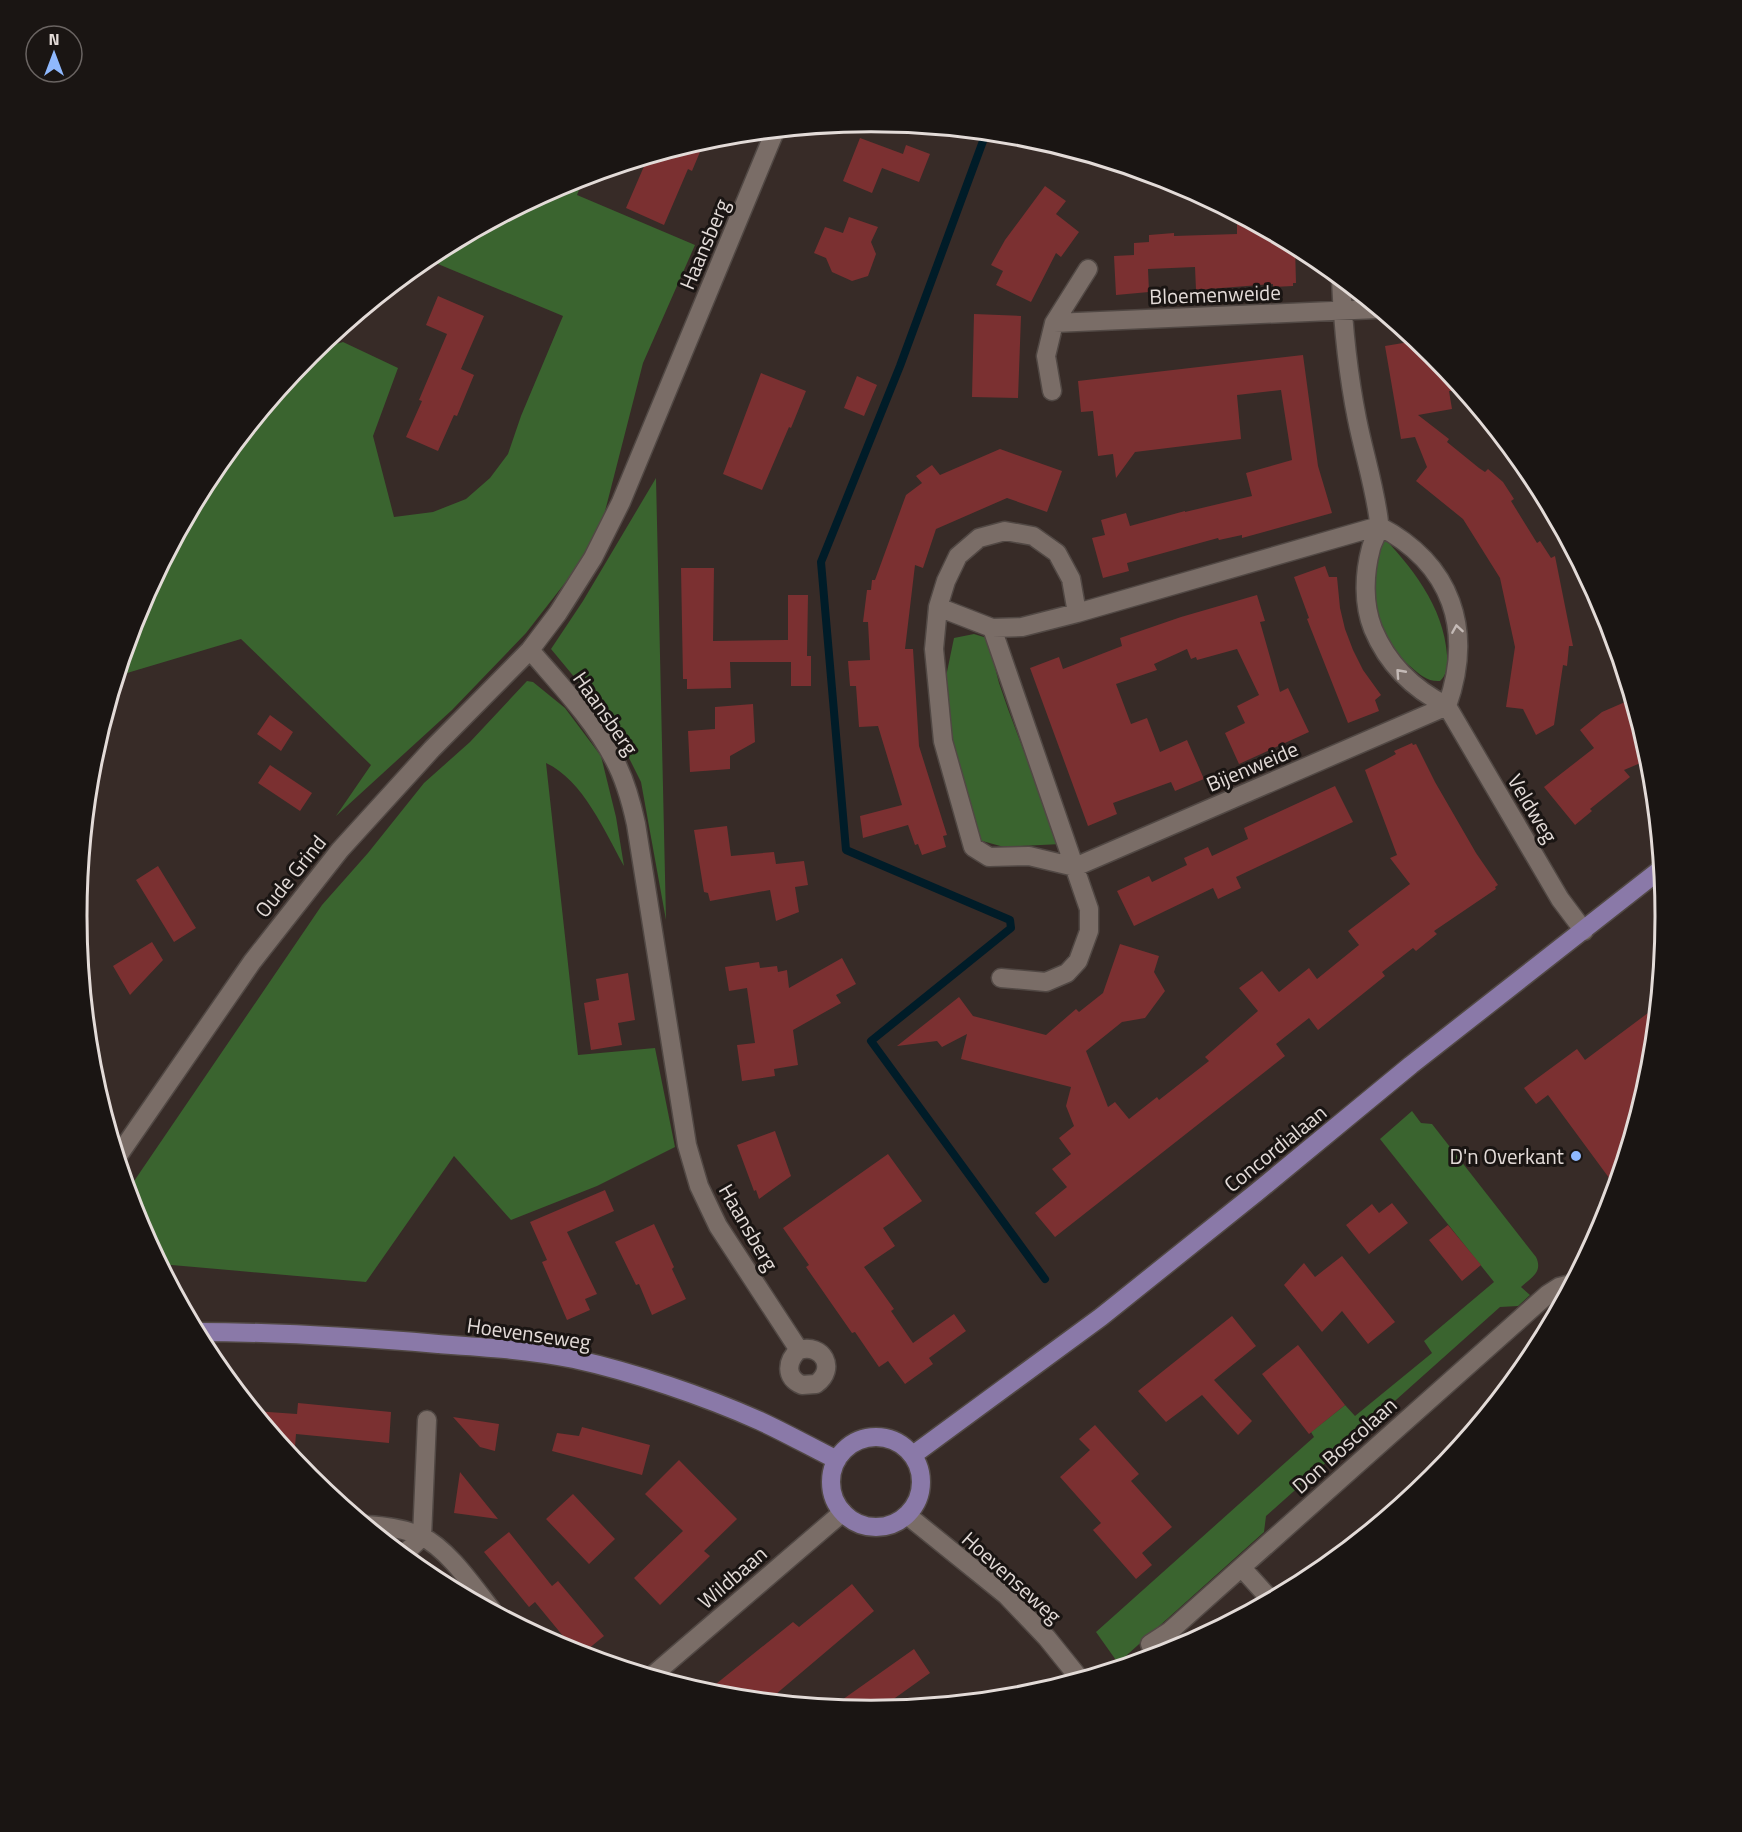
<svg xmlns="http://www.w3.org/2000/svg" width="1742" height="1832" font-family="'Titillium Web',sans-serif">
<rect width="100%" height="100%" fill="#372b27"/>
<path fill="#3a642f" d="M 584,177 L 577,195 L 695,245 L 643,363 L 602,523 L 575,570 L 526,633 L 452,710 L 336,816 L 371,765 L 241,639 L 117,676 L 137,612 L 211,474 L 309,354 L 313,351 L 343,342 L 398,368 L 373,436 L 394,517 L 433,512 L 466,499 L 490,478 L 508,454 L 521,416 L 563,316 L 426,259 L 567,182 Z
M 656,478 L 666,920 L 641,782 L 610,720 L 551,649 L 583,601 Z
M 1378,532 C 1411,565 1444,607 1447,655 C 1447,665 1448,674 1440,681 C 1428,682 1420,675 1411,667 C 1367,632 1374,581 1378,532 Z
M 974,634 L 987,638 C 992,653 995,668 999,683 C 1017,737 1040,790 1061,844 L 1004,847 L 975,839 L 953,760 L 942,696 L 954,638 Z
M 527,681 L 533,682 L 565,708 L 601,756 L 616,817 L 624,866 C 605,832 583,780 546,763 L 578,1055 L 655,1048 L 675,1147 L 597,1186 L 511,1220 L 454,1156 L 366,1282 L 160,1264 L 137,1220 L 128,1190 L 322,905 L 368,853 L 424,783 L 470,742 Z
M 1412,1111 L 1421,1123 L 1432,1124 L 1536,1257 C 1543,1272 1532,1277 1521,1287 L 1530,1295 L 1518,1306 L 1500,1307 L 1266,1516 L 1264,1532 L 1118,1663 L 1096,1632 L 1314,1437 L 1311,1432 L 1345,1405 L 1355,1416 L 1432,1353 L 1424,1341 L 1494,1282 L 1380,1139 Z"/>
<g fill="none" stroke-linecap="round" stroke-linejoin="round">
<path stroke="#001c28" stroke-width="8" d="M 986,133 L 900,366 L 821,562 L 846,850 L 1010,920 L 1011,928 L 871,1041 L 1045,1279"/>
</g>
<path fill="#7b3031" d="M 860,138 L 903,154 L 906,145 L 930,154 L 919,182 L 882,168 L 872,193 L 843,181 Z
M 705,140 L 692,171 L 688,169 L 664,225 L 626,208 L 648,157 Z
M 1045,186 L 1066,201 L 1056,214 L 1079,232 L 1061,257 L 1056,253 L 1031,302 L 996,285 L 1003,271 L 991,265 L 1005,240 Z
M 849,217 L 878,227 L 871,242 L 876,254 L 868,276 L 852,281 L 832,272 L 826,258 L 814,253 L 825,227 L 843,233 Z
M 1237,223 L 1251,223 L 1295,246 L 1296,283 L 1293,283 L 1293,286 L 1273,287 L 1273,284 L 1196,290 L 1195,267 L 1148,269 L 1149,292 L 1116,295 L 1114,256 L 1134,255 L 1134,243 L 1149,242 L 1149,235 L 1174,233 L 1174,236 L 1237,234 Z
M 438,296 L 484,316 L 461,369 L 474,375 L 457,416 L 454,415 L 438,451 L 406,437 L 422,401 L 419,400 L 447,334 L 426,325 Z
M 974,314 L 1021,316 L 1018,398 L 972,397 Z
M 1415,341 L 1433,354 L 1450,375 L 1453,391 L 1449,391 L 1452,409 L 1418,415 L 1449,439 L 1447,442 L 1479,468 L 1485,472 L 1488,469 L 1503,482 L 1514,499 L 1511,501 L 1537,543 L 1540,541 L 1551,558 L 1555,556 L 1573,646 L 1569,646 L 1567,666 L 1563,665 L 1554,725 L 1536,735 L 1523,709 L 1506,707 L 1515,647 L 1500,578 L 1463,519 L 1416,481 L 1427,467 L 1415,437 L 1401,439 L 1385,346 Z
M 1303,355 L 1318,466 L 1332,513 L 1242,538 L 1242,535 L 1219,540 L 1218,538 L 1127,563 L 1129,571 L 1103,578 L 1092,538 L 1105,535 L 1101,520 L 1126,513 L 1130,526 L 1185,511 L 1185,512 L 1252,496 L 1246,473 L 1292,460 L 1281,390 L 1237,395 L 1241,439 L 1135,452 L 1116,478 L 1113,454 L 1098,456 L 1093,411 L 1081,412 L 1078,381 Z
M 761,373 L 806,391 L 791,428 L 789,427 L 762,490 L 723,474 Z
M 857,376 L 877,385 L 864,416 L 844,408 Z
M 1000,449 L 1062,471 L 1047,512 L 1007,498 L 936,529 L 923,568 L 915,565 L 905,649 L 913,649 L 919,746 L 947,835 L 943,836 L 946,847 L 922,855 L 918,844 L 915,845 L 908,825 L 863,838 L 860,816 L 902,805 L 878,726 L 859,727 L 856,686 L 850,686 L 848,661 L 870,660 L 868,622 L 863,622 L 867,590 L 871,590 L 872,580 L 875,580 L 906,495 L 922,483 L 916,476 L 932,465 L 940,475 Z
M 1325,566 L 1329,577 L 1337,577 L 1340,608 L 1345,629 L 1353,650 L 1363,670 L 1381,695 L 1375,700 L 1379,711 L 1348,723 L 1307,619 L 1309,618 L 1294,577 Z
M 681,568 L 714,568 L 713,641 L 788,640 L 788,595 L 808,595 L 807,656 L 811,656 L 811,686 L 791,686 L 791,662 L 730,662 L 731,688 L 687,689 L 687,679 L 683,679 Z
M 1257,595 L 1265,621 L 1260,622 L 1280,692 L 1288,688 L 1309,732 L 1239,764 L 1225,733 L 1245,723 L 1237,706 L 1259,695 L 1237,649 L 1197,660 L 1196,657 L 1191,659 L 1187,649 L 1154,664 L 1157,670 L 1116,684 L 1131,724 L 1147,718 L 1160,752 L 1187,740 L 1204,779 L 1175,791 L 1171,782 L 1113,803 L 1117,814 L 1088,826 L 1030,668 L 1059,657 L 1063,669 L 1122,646 L 1120,638 L 1181,617 Z
M 1632,699 L 1650,759 L 1624,770 L 1630,777 L 1590,809 L 1592,811 L 1575,825 L 1544,787 L 1594,748 L 1580,730 L 1602,712 Z
M 753,704 L 755,742 L 730,756 L 730,769 L 690,772 L 688,731 L 715,729 L 715,707 Z
M 270,715 L 293,732 L 281,751 L 257,734 Z
M 1412,743 L 1413,745 L 1416,744 L 1435,782 L 1476,853 L 1498,885 L 1495,887 L 1496,889 L 1434,931 L 1437,934 L 1416,951 L 1413,948 L 1382,972 L 1385,976 L 1318,1030 L 1309,1018 L 1276,1044 L 1285,1056 L 1055,1237 L 1035,1213 L 1067,1187 L 1052,1169 L 1071,1154 L 1059,1138 L 1074,1126 L 1066,1106 L 1071,1087 L 961,1059 L 967,1034 L 942,1047 L 937,1041 L 897,1046 L 959,997 L 973,1016 L 1046,1035 L 1076,1009 L 1079,1012 L 1103,993 L 1120,944 L 1159,956 L 1154,972 L 1165,991 L 1145,1018 L 1122,1022 L 1086,1051 L 1108,1107 L 1115,1102 L 1129,1119 L 1157,1097 L 1159,1100 L 1209,1061 L 1205,1057 L 1258,1011 L 1239,988 L 1262,971 L 1279,992 L 1309,968 L 1317,979 L 1359,945 L 1348,931 L 1410,884 L 1390,858 L 1397,855 L 1365,770 L 1385,760 L 1396,754 L 1394,751 Z
M 270,765 L 312,793 L 300,811 L 258,783 Z
M 1335,786 L 1353,822 L 1236,877 L 1241,888 L 1218,899 L 1213,888 L 1134,926 L 1117,891 L 1149,876 L 1152,882 L 1187,865 L 1184,858 L 1208,847 L 1212,856 L 1248,839 L 1244,828 Z
M 727,826 L 731,856 L 774,852 L 776,864 L 804,861 L 808,885 L 795,887 L 799,912 L 776,921 L 770,890 L 710,901 L 708,893 L 704,892 L 694,830 Z
M 158,866 L 196,928 L 174,942 L 136,880 Z
M 152,942 L 163,960 L 130,995 L 113,966 Z
M 842,958 L 856,984 L 836,995 L 841,1003 L 793,1030 L 798,1065 L 774,1069 L 775,1076 L 742,1081 L 737,1045 L 755,1043 L 747,988 L 729,991 L 725,967 L 759,962 L 760,968 L 777,966 L 778,972 L 787,970 L 789,988 Z
M 628,973 L 635,1020 L 618,1023 L 622,1045 L 591,1050 L 584,1003 L 599,1000 L 596,979 Z
M 1656,1007 L 1650,1071 L 1615,1186 L 1548,1095 L 1536,1104 L 1524,1088 L 1577,1049 L 1585,1060 Z
M 775,1131 L 791,1176 L 759,1199 L 756,1190 L 754,1191 L 737,1145 Z
M 888,1154 L 922,1201 L 883,1228 L 895,1246 L 864,1267 L 894,1309 L 891,1311 L 913,1343 L 954,1314 L 966,1331 L 929,1358 L 933,1364 L 905,1384 L 888,1361 L 879,1367 L 855,1332 L 852,1333 L 806,1267 L 809,1265 L 783,1228 Z
M 605,1190 L 614,1211 L 567,1232 L 597,1294 L 585,1299 L 590,1310 L 567,1320 L 542,1262 L 547,1260 L 530,1222 Z
M 1392,1203 L 1408,1223 L 1369,1254 L 1346,1225 L 1372,1204 L 1379,1213 Z
M 654,1224 L 674,1267 L 672,1269 L 686,1299 L 652,1315 L 639,1284 L 636,1285 L 615,1242 Z
M 1448,1225 L 1481,1265 L 1462,1281 L 1429,1240 Z
M 1342,1256 L 1395,1322 L 1368,1344 L 1342,1311 L 1322,1332 L 1284,1285 L 1304,1263 L 1315,1277 Z
M 1232,1316 L 1256,1346 L 1214,1380 L 1252,1421 L 1238,1435 L 1202,1395 L 1166,1422 L 1138,1391 Z
M 1298,1345 L 1345,1405 L 1309,1434 L 1262,1374 Z
M 298,1403 L 391,1412 L 389,1443 L 296,1434 L 294,1459 L 254,1411 L 297,1414 Z
M 453,1417 L 499,1424 L 495,1451 L 480,1447 Z
M 1095,1425 L 1139,1474 L 1131,1481 L 1172,1527 L 1142,1553 L 1152,1565 L 1136,1579 L 1093,1530 L 1101,1523 L 1060,1477 L 1090,1450 L 1079,1439 Z
M 582,1427 L 650,1445 L 642,1475 L 552,1451 L 557,1433 L 579,1436 Z
M 679,1460 L 737,1519 L 704,1551 L 710,1556 L 660,1605 L 634,1578 L 683,1531 L 645,1494 Z
M 460,1472 L 498,1519 L 454,1513 Z
M 573,1494 L 615,1539 L 589,1564 L 546,1519 Z
M 509,1532 L 552,1586 L 558,1581 L 604,1636 L 582,1654 L 577,1653 L 535,1602 L 529,1607 L 484,1552 Z
M 852,1584 L 874,1611 L 769,1700 L 716,1695 L 706,1692 L 793,1622 L 799,1627 Z
M 914,1649 L 930,1673 L 881,1708 L 871,1710 L 832,1707 Z"/>
<g fill="none" stroke-linecap="round" stroke-linejoin="round">
<g stroke="#514844" stroke-width="21">
<path id="minor" d="M 1341,279 C 1343,325 1348,374 1357,419 C 1364,454 1375,488 1379,522 C 1380,531 1373,540 1371,548 C 1364,574 1363,604 1373,629 C 1388,665 1413,689 1447,706 L 1560,899 L 1584,931
M 1054,323 L 1377,309
M 1052,391 L 1046,356 L 1054,323 L 1088,269
M 1379,526 C 1452,564 1474,630 1447,706
M 938,607 L 992,628 L 1022,627 L 1077,613 L 1379,526
M 1077,613 L 1071,579 L 1057,553 L 1033,536 L 1005,531 L 979,538 L 958,556 L 946,581 L 938,607 L 934,649 L 943,741 L 973,847 L 989,857 L 1029,856 L 1075,867 L 1447,706
M 992,628 L 1089,909 L 1089,931 L 1078,961 L 1067,973 L 1046,982 L 1001,978
M 530,650 C 559,684 593,719 614,759 C 625,779 631,801 636,824 L 687,1145 L 699,1186 L 718,1226 L 799,1350 C 823,1343 837,1369 816,1384 L 802,1385 C 785,1378 786,1361 799,1350
M 118,1156 L 252,962 L 340,850 L 432,749 L 530,650 L 558,613 L 593,558 L 621,502 L 775,131
M 907,1515 L 1006,1595 L 1047,1638 L 1080,1679
M 366,1525 C 385,1526 403,1528 421,1536 C 448,1549 473,1586 491,1609
M 403,1555 L 422,1537 L 427,1420
M 1242,1568 L 1270,1599
M 1150,1644 L 1170,1631 L 1548,1294 L 1559,1287 L 1571,1284
M 652,1676 L 843,1512"/>
</g>
<g stroke="#514844" stroke-width="21">
<path id="major" d="M 197,1332 C 277,1332 358,1337 438,1344 C 483,1347 530,1350 574,1359 C 633,1372 704,1396 760,1421 C 786,1433 811,1447 837,1460
M831 1482a45 45 0 1 1 90 0a45 45 0 1 1-90 0Z
M 913,1455 L 1101,1317 L 1257,1192 L 1411,1065 L 1661,869"/>
</g>
<use href="#minor" stroke="#7a6d67" stroke-width="18"/>
<use href="#major" stroke="#8a79a8" stroke-width="18"/>
</g>
<defs><path id="oneway-chevron" d="M-2-3.5L2.5 0L-2 3.5" fill="none" stroke-width="1.6" stroke-linecap="round" stroke-linejoin="round" transform="scale(1.5)"/></defs>
<g stroke="#c4bab6">
<use href="#oneway-chevron" transform="translate(1457 629) rotate(-99)"/>
<use href="#oneway-chevron" transform="translate(1400 673) rotate(-132)"/>
</g>
<circle fill="#8fb8fd" stroke="#1a1513" stroke-width="2" cx="1576" cy="1156" r="6"/>
<g text-anchor="middle" dominant-baseline="central" stroke-width="6" stroke-linejoin="round" paint-order="stroke">
<g font-size="21" fill="#e3dbd8" stroke="#1a1513">
<text transform="translate(704 244) rotate(-67)">Haansberg</text>
<text transform="translate(1215 294) rotate(-2)">Bloemenweide</text>
<text transform="translate(606 713) rotate(55)">Haansberg</text>
<text transform="translate(1252 766) rotate(-23)">Bijenweide</text>
<text transform="translate(1533 808) rotate(59)">Veldweg</text>
<text transform="translate(290 876) rotate(-51)">Oude Grind</text>
<text transform="translate(1275 1148) rotate(-39)">Concordialaan</text>
<text transform="translate(749 1227) rotate(60)">Haansberg</text>
<text transform="translate(529 1333) rotate(8)">Hoevenseweg</text>
<text transform="translate(1344 1445) rotate(-42)">Don Boscolaan</text>
<text transform="translate(732 1577) rotate(-41)">Wildbaan</text>
<text transform="translate(1012 1577) rotate(42)">Hoevenseweg</text>
</g>
<g font-size="21" fill="#e3dbd8" stroke="#1a1513" text-anchor="end">
<text x="1564" y="1156">D'n Overkant</text>
</g>
</g>
<path d="M0 0H1742V1832H0ZM87 916a784 784 0 1 1 1568 0a784 784 0 1 1-1568 0Z" fill="#1a1513" fill-rule="evenodd"/>
<path fill="none" stroke="#e3dbd8" stroke-width="3" d="M87 916a784 784 0 1 1 1568 0a784 784 0 1 1-1568 0Z"/>
<g transform="translate(54 54)"><circle r="28" fill="#1a1513" stroke="#6a6462" stroke-width="1.5"/>
<path d="M0-4.5L10 22L0 15L-10 22Z" fill="#8fb8fd"/>
<text y="-9" font-size="16" font-weight="bold" text-anchor="middle" fill="#e3dbd8">N</text>
</g>
</svg>
